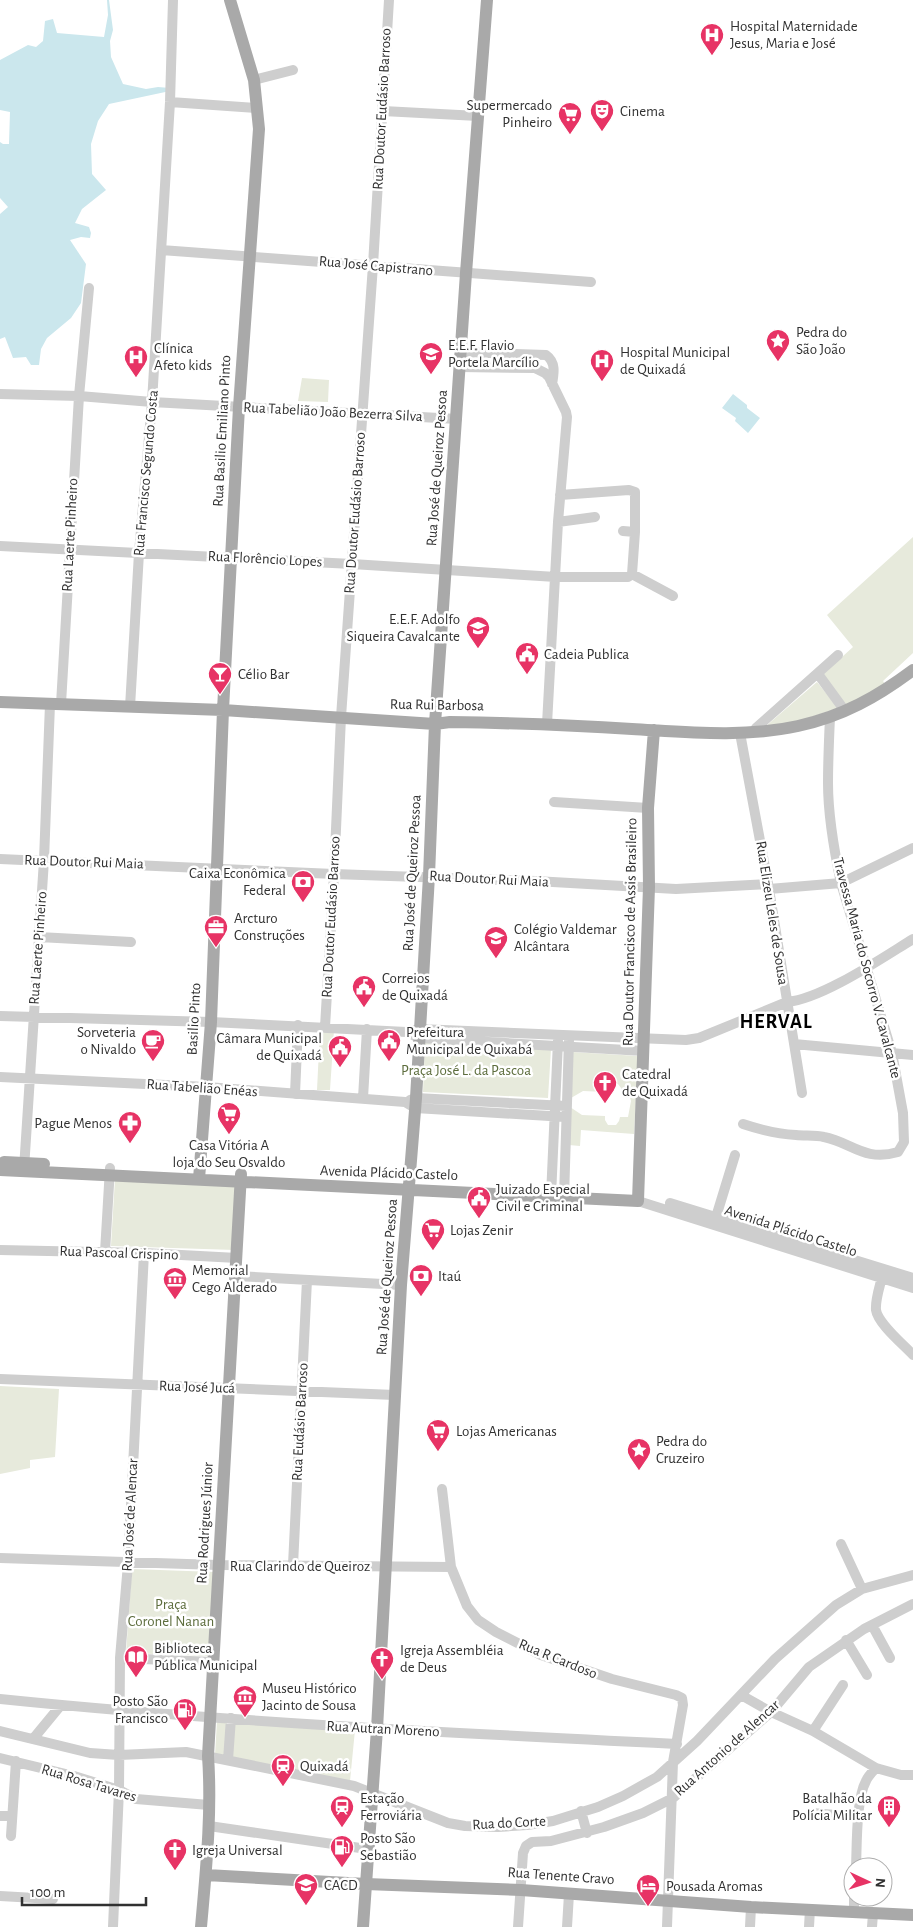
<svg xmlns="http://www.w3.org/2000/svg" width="913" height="1927" font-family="'Alegreya Sans',sans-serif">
<rect width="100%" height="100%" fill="#fff"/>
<path fill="#e7eadc" d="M 302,378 L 329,380 L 328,402 L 298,401 Z
M 913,537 L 913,653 L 883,681 L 885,684 L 846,707 L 822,675 L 853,647 L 827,615 Z
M 817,682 L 838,708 L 796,722 L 766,726 Z
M 320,1029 L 334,1030 L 330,1090 L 317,1090 Z
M 425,1043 L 551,1049 L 548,1098 L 423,1092 Z
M 572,1052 L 638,1056 L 634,1134 L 581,1130 L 580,1146 L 569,1145 L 570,1107 L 582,1115 L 605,1116 L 605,1120 L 608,1125 L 616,1125 L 619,1121 L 620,1117 L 628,1117 L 631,1101 L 629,1094 L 621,1093 L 621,1088 L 618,1084 L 611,1084 L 607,1087 L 606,1092 L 583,1091 L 571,1098 Z
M 115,1179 L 238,1185 L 235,1250 L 111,1246 Z
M 0,1386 L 59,1389 L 55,1457 L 30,1460 L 30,1468 L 0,1474 Z
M 132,1569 L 215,1572 L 210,1656 L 126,1653 Z
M 217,1721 L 227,1722 L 224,1756 L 215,1755 Z
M 234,1722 L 355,1730 L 350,1781 L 231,1758 Z"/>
<path fill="#cbe7ed" d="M 107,0 L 109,0 L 113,30 L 110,41 L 111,57 L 123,84 L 146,89 L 158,87 L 170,88 L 170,91 L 109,104 L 98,121 L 91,144 L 92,174 L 106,190 L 82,209 L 75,223 L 89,227 L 91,233 L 90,238 L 81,237 L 70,240 L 86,264 L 81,303 L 71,318 L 47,338 L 41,349 L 39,365 L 31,365 L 26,357 L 13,358 L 5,337 L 0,339 L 0,214 L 8,207 L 0,198 L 0,142 L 3,144 L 9,144 L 10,112 L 0,110 L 0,60 L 28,45 L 36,47 L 43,41 L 45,21 L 53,19 L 57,33 L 104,37 L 108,15 Z
M 733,394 L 747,405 L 747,408 L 760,418 L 748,433 L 735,421 L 736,418 L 722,408 Z"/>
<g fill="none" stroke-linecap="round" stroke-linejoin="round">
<path stroke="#cecece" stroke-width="10" d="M 254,80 L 293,70
M 170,102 L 257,108
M 383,111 L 478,116
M 161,250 L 591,282
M 461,352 L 546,355 C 556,362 554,373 552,384
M 460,367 L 535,368 L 545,373 L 549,377 L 566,412 L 567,417 L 558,522 L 547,724
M 0,394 L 79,396 L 152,402 L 457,419
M 560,495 L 629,490 L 635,492 L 635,532 L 632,574
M 558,522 L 595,517
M 623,531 L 635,532
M 0,546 L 352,564 L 556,577 L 628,577 L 632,574 L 673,596
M 818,674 L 845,711
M 61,704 L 79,396 L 89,288
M 130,707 L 139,553 L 152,402 L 170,102 L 173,0
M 754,732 L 756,728 L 838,655
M 740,733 L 769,889 L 802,1093
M 554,802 L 648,808
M 0,859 L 334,874 L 535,881 L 676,889 L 768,884
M 769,889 L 841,883 L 913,848
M 39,937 L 131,942
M 0,1016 L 211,1022 L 406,1032 L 419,1029 L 686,1040 L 699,1038 L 787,1002 C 822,999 882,958 913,939
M 325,1027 L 334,874 L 341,717 L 373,265 L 389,0
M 413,1035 L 419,1038 L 644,1051
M 794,1044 L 913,1055
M 0,1077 L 207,1087 L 405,1102 L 415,1108 L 566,1117
M 295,1094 L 298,1025
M 363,1098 L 367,1029
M 410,1100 L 416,1098 L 566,1106
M 743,1124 C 761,1130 778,1134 796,1135 C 805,1136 815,1135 824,1137 C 851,1142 864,1162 898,1152 L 904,1142 L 903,1113 L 892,1053 L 841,883 C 834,850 828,816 828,783 C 828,761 829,739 830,717
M 24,1169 L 44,860 L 50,704
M 551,1196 L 558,1041
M 564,1197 L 569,1040
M 638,1201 L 913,1288
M 670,1203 L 913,1278
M 716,1217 L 735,1155
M 0,1250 L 144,1253 L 237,1258
M 105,1252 L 110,1168
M 883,1272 C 881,1284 875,1298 876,1310 C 878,1324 904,1345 913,1355
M 236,1276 L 401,1285
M 0,1379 L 395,1395
M 442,1489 L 451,1567 L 467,1606 L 478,1620 L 496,1632 L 541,1655 L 612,1679 L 676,1695 L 682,1698 L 683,1705 L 673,1762 L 667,1927
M 841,1544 L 862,1589
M 0,1558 L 218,1565 L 451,1567
M 293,1565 L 307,1280
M 872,1625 L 890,1658
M 846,1640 L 867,1675
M 120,1658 L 213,1662
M 741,1695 L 771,1712 L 813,1731 L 876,1768 L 901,1775 L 913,1775
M 0,1699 C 225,1722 451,1733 677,1744
M 0,1731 L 90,1753 L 119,1755 L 186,1752 L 354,1786 L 448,1823 L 465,1826 L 498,1827 L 527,1825 L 553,1821 L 598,1807 L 623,1796 L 657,1777 L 697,1741 L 775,1659 L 836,1605 L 862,1589 L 913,1575
M 813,1731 L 843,1685
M 33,1739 L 61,1705
M 0,1758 L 74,1776 L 119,1790 L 136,1799 L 209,1805
M 228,1760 L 231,1718
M 581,1811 L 587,1833
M 812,1813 L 859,1817
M 0,1816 L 12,1816
M 209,1826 L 367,1849
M 11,1836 L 16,1761
M 856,1867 C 857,1845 856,1799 866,1781 C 868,1776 872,1772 876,1768
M 0,1896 L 53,1899
M 854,1913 L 854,1897
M 113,1927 L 119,1790 L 120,1658 L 128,1564 L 144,1253
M 518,1927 L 523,1853 L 526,1846 L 532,1842 L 551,1841 L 604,1827 L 643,1813 L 673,1798 L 771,1712 L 809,1667 L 864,1629 L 913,1604
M 567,1927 L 569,1894
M 750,1927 L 751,1907
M 809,1927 L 810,1909
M 872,1927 L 873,1914"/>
<path stroke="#a9a9a9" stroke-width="12" d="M 0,702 L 223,710 L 435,724 L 450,722 C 510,723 571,725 632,729 C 686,732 744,738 798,726 C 843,716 877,697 913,670
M 4,1162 L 44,1164
M 0,1170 L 638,1201 L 649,887 L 648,808 L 654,730
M 199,1179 L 211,1022 L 223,710 L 239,407 L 259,129 L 254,80 L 230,0
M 206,1875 L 366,1884 L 521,1890 L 751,1907 L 913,1915
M 201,1927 C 206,1870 212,1813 208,1756 L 241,1174
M 363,1927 L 377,1729 L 401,1285 L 416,1098 L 429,876 L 435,724 L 466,273 L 487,0"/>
</g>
<defs>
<g id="hospital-pin" transform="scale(1.25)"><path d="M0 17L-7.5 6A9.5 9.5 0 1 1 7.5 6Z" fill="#e73365" stroke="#fff"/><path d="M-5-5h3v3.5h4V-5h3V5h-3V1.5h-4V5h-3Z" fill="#fff"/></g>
<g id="theatre-pin" transform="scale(1.25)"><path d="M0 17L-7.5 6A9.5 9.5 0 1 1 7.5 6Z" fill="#e73365" stroke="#fff"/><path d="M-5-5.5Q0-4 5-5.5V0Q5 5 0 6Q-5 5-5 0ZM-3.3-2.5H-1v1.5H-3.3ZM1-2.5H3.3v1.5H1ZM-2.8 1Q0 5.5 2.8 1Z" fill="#fff"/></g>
<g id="supermarket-pin" transform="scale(1.25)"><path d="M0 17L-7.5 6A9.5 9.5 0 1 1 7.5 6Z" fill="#e73365" stroke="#fff"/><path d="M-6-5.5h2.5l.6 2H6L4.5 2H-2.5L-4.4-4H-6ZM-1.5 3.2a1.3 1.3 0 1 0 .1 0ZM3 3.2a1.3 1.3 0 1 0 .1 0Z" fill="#fff"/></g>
<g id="sight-pin" transform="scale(1.25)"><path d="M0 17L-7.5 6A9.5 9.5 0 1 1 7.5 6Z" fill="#e73365" stroke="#fff"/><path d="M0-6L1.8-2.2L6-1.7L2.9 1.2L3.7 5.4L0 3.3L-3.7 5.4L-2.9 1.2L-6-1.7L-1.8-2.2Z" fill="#fff"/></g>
<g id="school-pin" transform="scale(1.25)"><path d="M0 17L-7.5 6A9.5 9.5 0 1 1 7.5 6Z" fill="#e73365" stroke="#fff"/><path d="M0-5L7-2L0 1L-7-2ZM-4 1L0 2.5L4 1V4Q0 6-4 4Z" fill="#fff"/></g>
<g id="civic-pin" transform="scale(1.25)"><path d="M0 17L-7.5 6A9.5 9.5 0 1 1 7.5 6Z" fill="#e73365" stroke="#fff"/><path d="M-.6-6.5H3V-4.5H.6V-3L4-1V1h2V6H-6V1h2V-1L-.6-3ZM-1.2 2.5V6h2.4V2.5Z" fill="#fff"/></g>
<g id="bar-pin" transform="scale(1.25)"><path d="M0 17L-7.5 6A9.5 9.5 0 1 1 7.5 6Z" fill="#e73365" stroke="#fff"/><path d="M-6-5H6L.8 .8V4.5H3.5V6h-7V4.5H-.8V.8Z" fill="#fff"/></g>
<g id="bank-pin" transform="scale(1.25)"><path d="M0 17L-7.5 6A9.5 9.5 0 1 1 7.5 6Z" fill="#e73365" stroke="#fff"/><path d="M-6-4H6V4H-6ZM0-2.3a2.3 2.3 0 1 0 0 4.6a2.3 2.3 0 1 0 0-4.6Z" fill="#fff"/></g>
<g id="office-pin" transform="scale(1.25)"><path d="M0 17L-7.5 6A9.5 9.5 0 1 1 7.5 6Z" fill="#e73365" stroke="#fff"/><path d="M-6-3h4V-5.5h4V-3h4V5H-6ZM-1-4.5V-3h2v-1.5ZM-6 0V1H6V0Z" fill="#fff"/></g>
<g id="cafe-pin" transform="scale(1.25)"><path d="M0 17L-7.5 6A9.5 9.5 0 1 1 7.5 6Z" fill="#e73365" stroke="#fff"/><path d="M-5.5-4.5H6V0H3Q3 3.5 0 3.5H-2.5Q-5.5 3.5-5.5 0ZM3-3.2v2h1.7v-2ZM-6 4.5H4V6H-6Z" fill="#fff"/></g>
<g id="church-pin" transform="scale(1.25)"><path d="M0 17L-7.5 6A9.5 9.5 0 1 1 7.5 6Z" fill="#e73365" stroke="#fff"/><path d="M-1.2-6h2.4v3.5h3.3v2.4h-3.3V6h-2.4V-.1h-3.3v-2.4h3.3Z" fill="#fff"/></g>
<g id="pharmacy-pin" transform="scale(1.25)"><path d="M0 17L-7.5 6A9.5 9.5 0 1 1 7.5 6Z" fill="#e73365" stroke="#fff"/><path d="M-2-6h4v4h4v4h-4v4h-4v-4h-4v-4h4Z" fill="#fff"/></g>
<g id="museum-pin" transform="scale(1.25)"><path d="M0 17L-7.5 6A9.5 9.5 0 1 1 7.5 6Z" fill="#e73365" stroke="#fff"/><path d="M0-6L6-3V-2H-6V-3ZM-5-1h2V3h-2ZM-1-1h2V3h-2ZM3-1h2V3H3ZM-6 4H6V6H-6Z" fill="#fff"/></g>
<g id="library-pin" transform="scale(1.25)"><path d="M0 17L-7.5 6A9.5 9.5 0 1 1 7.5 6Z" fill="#e73365" stroke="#fff"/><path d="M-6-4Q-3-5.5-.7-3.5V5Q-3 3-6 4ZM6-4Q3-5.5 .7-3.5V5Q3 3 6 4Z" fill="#fff"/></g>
<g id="fuel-pin" transform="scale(1.25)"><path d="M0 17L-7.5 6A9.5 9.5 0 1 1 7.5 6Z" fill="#e73365" stroke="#fff"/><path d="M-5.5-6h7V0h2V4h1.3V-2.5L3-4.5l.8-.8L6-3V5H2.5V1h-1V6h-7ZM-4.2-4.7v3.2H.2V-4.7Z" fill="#fff"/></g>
<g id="station-pin" transform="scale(1.25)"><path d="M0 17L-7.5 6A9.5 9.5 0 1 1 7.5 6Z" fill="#e73365" stroke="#fff"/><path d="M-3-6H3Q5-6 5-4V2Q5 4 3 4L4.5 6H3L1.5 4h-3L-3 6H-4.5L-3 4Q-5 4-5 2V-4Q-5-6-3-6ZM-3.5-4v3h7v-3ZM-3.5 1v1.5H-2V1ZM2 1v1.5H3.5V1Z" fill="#fff"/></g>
<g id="building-pin" transform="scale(1.25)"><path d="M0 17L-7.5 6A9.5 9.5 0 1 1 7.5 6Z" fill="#e73365" stroke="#fff"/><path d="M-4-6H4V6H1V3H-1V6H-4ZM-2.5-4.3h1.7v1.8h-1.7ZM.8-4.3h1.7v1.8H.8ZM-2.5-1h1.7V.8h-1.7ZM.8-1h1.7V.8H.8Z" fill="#fff"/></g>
<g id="hotel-pin" transform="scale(1.25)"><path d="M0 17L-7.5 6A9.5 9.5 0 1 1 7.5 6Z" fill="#e73365" stroke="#fff"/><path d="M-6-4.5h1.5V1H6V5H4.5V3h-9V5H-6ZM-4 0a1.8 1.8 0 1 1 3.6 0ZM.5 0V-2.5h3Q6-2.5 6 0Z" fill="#fff"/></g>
</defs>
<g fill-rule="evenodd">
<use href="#hospital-pin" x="712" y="35"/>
<use href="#theatre-pin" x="602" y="111"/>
<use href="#supermarket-pin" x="570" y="114"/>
<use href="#sight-pin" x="778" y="341"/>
<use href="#school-pin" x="431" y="354"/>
<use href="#hospital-pin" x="136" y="357"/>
<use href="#hospital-pin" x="602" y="361"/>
<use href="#school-pin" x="478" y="628"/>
<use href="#civic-pin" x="527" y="654"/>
<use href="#bar-pin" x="220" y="674"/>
<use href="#bank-pin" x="303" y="882"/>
<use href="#office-pin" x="216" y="927"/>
<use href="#school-pin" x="496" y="938"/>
<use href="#civic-pin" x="364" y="987"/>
<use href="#cafe-pin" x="153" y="1041"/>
<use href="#civic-pin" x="389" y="1041"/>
<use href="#civic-pin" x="340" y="1047"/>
<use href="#church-pin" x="605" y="1083"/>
<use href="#supermarket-pin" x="229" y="1114"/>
<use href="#pharmacy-pin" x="130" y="1123"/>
<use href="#civic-pin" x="479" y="1198"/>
<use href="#supermarket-pin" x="433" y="1230"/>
<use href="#bank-pin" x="421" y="1276"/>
<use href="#museum-pin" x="175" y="1279"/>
<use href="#supermarket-pin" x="438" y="1431"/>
<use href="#sight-pin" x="639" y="1450"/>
<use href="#library-pin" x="136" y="1657"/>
<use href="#church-pin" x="382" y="1659"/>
<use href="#museum-pin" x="245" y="1697"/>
<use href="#fuel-pin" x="185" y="1710"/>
<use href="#station-pin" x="283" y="1766"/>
<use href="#station-pin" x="342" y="1807"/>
<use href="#building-pin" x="889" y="1807"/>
<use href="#fuel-pin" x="342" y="1847"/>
<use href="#church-pin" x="175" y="1850"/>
<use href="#school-pin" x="306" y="1885"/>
<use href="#hotel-pin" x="648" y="1886"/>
</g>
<g text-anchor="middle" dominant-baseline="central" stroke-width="5" stroke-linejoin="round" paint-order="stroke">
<g font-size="15" fill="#313131" stroke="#fff" text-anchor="start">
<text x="730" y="26">Hospital Maternidade<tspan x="730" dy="17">Jesus, Maria e José</tspan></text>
<text x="552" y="105" text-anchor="end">Supermercado<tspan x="552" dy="17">Pinheiro</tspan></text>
<text x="620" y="111">Cinema</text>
<text x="796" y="332">Pedra do<tspan x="796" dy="17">São João</tspan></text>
<text x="448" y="345">E.E.F. Flavio<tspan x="448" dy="17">Portela Marcílio</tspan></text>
<text x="154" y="348">Clínica<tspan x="154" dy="17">Afeto kids</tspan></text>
<text x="620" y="352">Hospital Municipal<tspan x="620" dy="17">de Quixadá</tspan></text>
<text x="460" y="619" text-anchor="end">E.E.F. Adolfo<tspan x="460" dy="17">Siqueira Cavalcante</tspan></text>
<text x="544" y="654">Cadeia Publica</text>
<text x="238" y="674">Célio Bar</text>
<text x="286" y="873" text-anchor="end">Caixa Econômica<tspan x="286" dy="17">Federal</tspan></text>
<text x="234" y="918">Arcturo<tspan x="234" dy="17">Construções</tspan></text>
<text x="514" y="929">Colégio Valdemar<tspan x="514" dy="17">Alcântara</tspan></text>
<text x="382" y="978">Correios<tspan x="382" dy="17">de Quixadá</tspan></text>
<text x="136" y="1032" text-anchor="end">Sorveteria<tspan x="136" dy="17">o Nivaldo</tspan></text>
<text x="406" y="1032">Prefeitura<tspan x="406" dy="17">Municipal de Quixabá</tspan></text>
<text x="322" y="1038" text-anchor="end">Câmara Municipal<tspan x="322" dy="17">de Quixadá</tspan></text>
<text x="622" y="1074">Catedral<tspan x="622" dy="17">de Quixadá</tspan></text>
<text x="112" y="1123" text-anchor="end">Pague Menos</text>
<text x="229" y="1145" text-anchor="middle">Casa Vitória A<tspan x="229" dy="17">loja do Seu Osvaldo</tspan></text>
<text x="496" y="1189">Juizado Especial<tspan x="496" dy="17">Civil e Criminal</tspan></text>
<text x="450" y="1230">Lojas Zenir</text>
<text x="192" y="1270">Memorial<tspan x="192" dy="17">Cego Alderado</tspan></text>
<text x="438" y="1276">Itaú</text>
<text x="456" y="1431">Lojas Americanas</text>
<text x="656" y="1441">Pedra do<tspan x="656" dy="17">Cruzeiro</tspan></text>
<text x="154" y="1648">Biblioteca<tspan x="154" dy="17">Pública Municipal</tspan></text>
<text x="400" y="1650">Igreja Assembléia<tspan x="400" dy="17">de Deus</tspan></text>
<text x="262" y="1688">Museu Histórico<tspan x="262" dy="17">Jacinto de Sousa</tspan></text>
<text x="168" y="1701" text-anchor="end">Posto São<tspan x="168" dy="17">Francisco</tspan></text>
<text x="300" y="1766">Quixadá</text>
<text x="360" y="1798">Estação<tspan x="360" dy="17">Ferroviária</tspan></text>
<text x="872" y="1798" text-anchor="end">Batalhão da<tspan x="872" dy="17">Polícia Militar</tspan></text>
<text x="360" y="1838">Posto São<tspan x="360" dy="17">Sebastião</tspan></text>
<text x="192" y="1850">Igreja Universal</text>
<text x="324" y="1885">CACD</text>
<text x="666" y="1886">Pousada Aromas</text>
</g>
<g font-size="15" fill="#313131" stroke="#fff">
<text transform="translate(382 109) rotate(-87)">Rua Doutor Eudásio Barroso</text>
<text transform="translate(376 266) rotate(5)">Rua José Capistrano</text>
<text transform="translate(333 412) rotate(3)">Rua Tabelião João Bezerra Silva</text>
<text transform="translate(222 431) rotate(-87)">Rua Basilio Emiliano Pinto</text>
<text transform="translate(437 468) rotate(-86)">Rua José de Queiroz Pessoa</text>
<text transform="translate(146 473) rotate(-85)">Rua Francisco Segundo Costa</text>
<text transform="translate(355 513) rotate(-86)">Rua Doutor Eudásio Barroso</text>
<text transform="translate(70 535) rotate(-87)">Rua Laerte Pinheiro</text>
<text transform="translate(265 559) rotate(3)">Rua Florêncio Lopes</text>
<text transform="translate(437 705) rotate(1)">Rua Rui Barbosa</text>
<text transform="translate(84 862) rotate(2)">Rua Doutor Rui Maia</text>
<text transform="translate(412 873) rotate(-87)">Rua José de Queiroz Pessoa</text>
<text transform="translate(489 879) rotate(3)">Rua Doutor Rui Maia</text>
<text transform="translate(772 913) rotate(81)">Rua Elizeu Leles de Sousa</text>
<text transform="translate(331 917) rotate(-87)">Rua Doutor Eudásio Barroso</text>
<text transform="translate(630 932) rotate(-89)">Rua Doutor Francisco de Assis Brasileiro</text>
<text transform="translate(38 948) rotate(-86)">Rua Laerte Pinheiro</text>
<text transform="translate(867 968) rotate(75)">Travessa Maria do Socorro V. Cavalcante</text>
<text transform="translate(194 1019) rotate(-87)">Basilio Pinto</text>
<text transform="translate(202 1088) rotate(4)">Rua Tabelião Enéas</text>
<text transform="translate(389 1173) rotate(2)">Avenida Plácido Castelo</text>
<text transform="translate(791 1231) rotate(18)">Avenida Plácido Castelo</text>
<text transform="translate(119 1253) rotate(2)">Rua Pascoal Crispino</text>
<text transform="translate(387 1277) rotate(-86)">Rua José de Queiroz Pessoa</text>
<text transform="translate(197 1387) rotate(2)">Rua José Jucá</text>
<text transform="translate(300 1422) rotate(-87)">Rua Eudásio Barroso</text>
<text transform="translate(130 1515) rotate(-87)">Rua José de Alencar</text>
<text transform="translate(205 1523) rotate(-87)">Rua Rodrigues Júnior</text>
<text x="300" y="1566">Rua Clarindo de Queiroz</text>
<text transform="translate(558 1659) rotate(22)">Rua R Cardoso</text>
<text transform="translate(383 1729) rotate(3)">Rua Autran Moreno</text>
<text transform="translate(727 1748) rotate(-42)">Rua Antonio de Alencar</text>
<text transform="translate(89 1783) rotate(17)">Rua Rosa Tavares</text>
<text transform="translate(509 1823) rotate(-3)">Rua do Corte</text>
<text transform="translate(561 1876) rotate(4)">Rua Tenente Cravo</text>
</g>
<g font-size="15" fill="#5d6d3d" stroke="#fff">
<text x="466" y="1070">Praça José L. da Pascoa</text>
<text x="171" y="1604">Praça<tspan x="171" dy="17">Coronel Nanan</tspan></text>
</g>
<g font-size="20" font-weight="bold" letter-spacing="1" fill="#000" stroke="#fff">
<text x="776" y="1022">HERVAL</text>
</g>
</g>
<g transform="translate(868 1882) rotate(94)"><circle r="24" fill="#ffffff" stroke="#adadad"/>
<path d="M0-4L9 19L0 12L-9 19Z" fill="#e73365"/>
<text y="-8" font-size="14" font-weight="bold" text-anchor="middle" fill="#313131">N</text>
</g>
<path d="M22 1897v8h124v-8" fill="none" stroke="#313131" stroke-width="2.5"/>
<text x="30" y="1897" font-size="15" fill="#313131" stroke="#ffffff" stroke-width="4" paint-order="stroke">100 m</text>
</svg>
